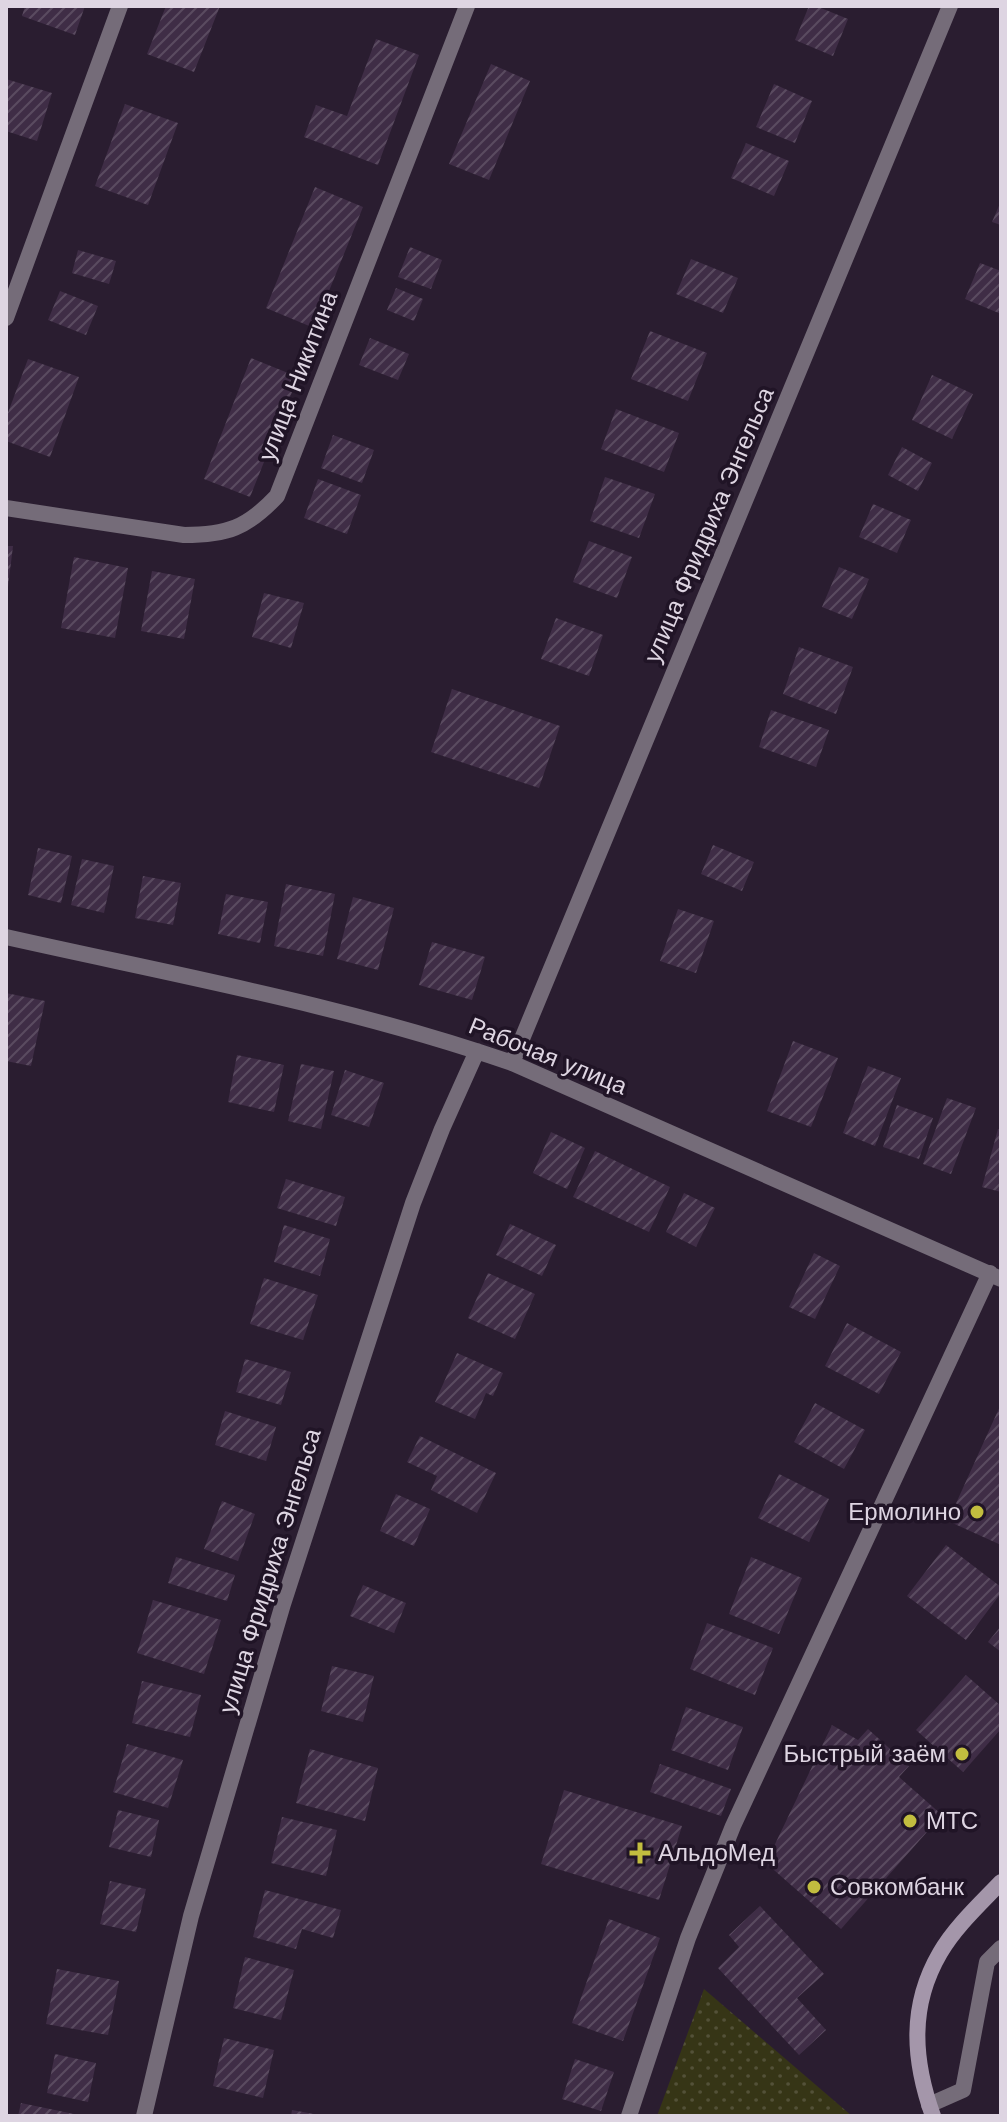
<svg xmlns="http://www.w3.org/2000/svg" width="1007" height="2122" font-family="'Work Sans',sans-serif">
<defs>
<pattern id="park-dots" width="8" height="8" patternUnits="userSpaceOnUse" patternTransform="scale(2)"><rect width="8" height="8" fill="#363516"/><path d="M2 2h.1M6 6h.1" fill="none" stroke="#535138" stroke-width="1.8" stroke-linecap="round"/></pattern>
<pattern id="building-hatch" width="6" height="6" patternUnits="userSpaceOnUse" patternTransform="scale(2)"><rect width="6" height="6" fill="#3f2d46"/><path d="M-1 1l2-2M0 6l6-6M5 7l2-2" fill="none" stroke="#5a4b60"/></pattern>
</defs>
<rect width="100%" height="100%" fill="#2a1d30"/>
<path fill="url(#park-dots)" d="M 704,1989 L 852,2116 L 657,2116 Z"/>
<path fill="url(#building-hatch)" d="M 25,6 L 85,6 L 75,35 L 22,16 Z
M 166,6 L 220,6 L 194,72 L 147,54 Z
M 809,6 L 816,6 L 848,19 L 833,56 L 795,40 Z
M 376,39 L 419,55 L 378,165 L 304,137 L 316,105 L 347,116 Z
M 491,64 L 530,81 L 489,180 L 449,164 Z
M 6,79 L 52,93 L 37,141 L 6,131 Z
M 774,84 L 812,101 L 795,143 L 756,127 Z
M 125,104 L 178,123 L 148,205 L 95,186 Z
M 746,143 L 789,161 L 774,196 L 731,178 Z
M 315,187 L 363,207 L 314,328 L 266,308 Z
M 1001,201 L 1001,225 L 992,222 Z
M 410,247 L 442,260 L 431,289 L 398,277 Z
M 78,250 L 116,261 L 109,284 L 72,273 Z
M 691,259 L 738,278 L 723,313 L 676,294 Z
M 980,263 L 1001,271 L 1001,314 L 965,299 Z
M 396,288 L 423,299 L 414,321 L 387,310 Z
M 60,291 L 98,306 L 86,335 L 48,320 Z
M 650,331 L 707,353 L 688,401 L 631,379 Z
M 370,338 L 409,354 L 398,380 L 359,365 Z
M 251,358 L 298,377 L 250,497 L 204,479 Z
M 28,359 L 79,377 L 50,457 L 6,441 L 6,418 Z
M 932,375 L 973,394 L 952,439 L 912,420 Z
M 616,409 L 679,433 L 664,472 L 601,449 Z
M 333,435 L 374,450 L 362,483 L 321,468 Z
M 902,447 L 932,463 L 918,491 L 888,475 Z
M 605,477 L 655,494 L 639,538 L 590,521 Z
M 318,479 L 361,495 L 347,534 L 304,518 Z
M 873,504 L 911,520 L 897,553 L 859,537 Z
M 589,541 L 632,557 L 617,598 L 573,582 Z
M 6,546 L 13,546 L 8,587 L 6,586 Z
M 74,557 L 128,568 L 115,638 L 61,628 Z
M 839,567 L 869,579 L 852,619 L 822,607 Z
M 152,571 L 195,579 L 184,639 L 141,631 Z
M 264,593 L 304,603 L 291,648 L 252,637 Z
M 556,618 L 603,635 L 589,676 L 541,659 Z
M 799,647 L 853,667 L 836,714 L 783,694 Z
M 452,689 L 560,726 L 539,788 L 431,752 Z
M 771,710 L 829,730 L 816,767 L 759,747 Z
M 713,845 L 754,862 L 742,891 L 701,874 Z
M 38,848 L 72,856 L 61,903 L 28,895 Z
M 82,859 L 114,866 L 104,913 L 71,905 Z
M 143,876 L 181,883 L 173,925 L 135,918 Z
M 286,884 L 335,894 L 323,956 L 274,946 Z
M 226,894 L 268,902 L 260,943 L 218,934 Z
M 353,897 L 394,908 L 378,970 L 337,959 Z
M 678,909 L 714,921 L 696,973 L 660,961 Z
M 432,942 L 485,957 L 472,1000 L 419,985 Z
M 6,993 L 45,1001 L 31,1066 L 6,1061 Z
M 793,1041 L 838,1058 L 811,1127 L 767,1111 Z
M 237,1055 L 284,1065 L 274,1112 L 228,1102 Z
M 301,1064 L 334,1071 L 321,1129 L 288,1121 Z
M 868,1066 L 901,1078 L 875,1146 L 843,1133 Z
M 345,1070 L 384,1083 L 369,1127 L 331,1115 Z
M 947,1098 L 976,1108 L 951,1174 L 923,1164 Z
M 897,1105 L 933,1118 L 919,1159 L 883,1147 Z
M 998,1129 L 1001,1129 L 1001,1192 L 982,1187 Z
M 551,1132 L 585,1148 L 567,1189 L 533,1173 Z
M 595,1151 L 670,1187 L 649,1232 L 573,1197 Z
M 286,1179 L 345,1197 L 336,1226 L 277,1208 Z
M 684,1193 L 715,1208 L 696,1247 L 666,1232 Z
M 510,1224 L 556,1245 L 542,1276 L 496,1255 Z
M 284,1225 L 330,1239 L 320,1276 L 274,1262 Z
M 814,1253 L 840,1266 L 815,1319 L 789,1307 Z
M 488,1273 L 535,1294 L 515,1339 L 468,1318 Z
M 264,1278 L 318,1295 L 303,1340 L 250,1324 Z
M 847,1323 L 901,1352 L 879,1394 L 825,1366 Z
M 457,1353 L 503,1373 L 493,1396 L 486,1393 L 475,1419 L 435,1402 Z
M 245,1359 L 291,1372 L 281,1405 L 236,1392 Z
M 815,1403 L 865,1430 L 844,1469 L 794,1442 Z
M 1001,1404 L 1001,1545 L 948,1521 Z
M 225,1411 L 276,1427 L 266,1461 L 215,1445 Z
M 420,1436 L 496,1473 L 477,1513 L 431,1490 L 437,1476 L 407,1462 Z
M 779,1474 L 829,1499 L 809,1542 L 758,1518 Z
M 396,1494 L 430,1509 L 414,1546 L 380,1531 Z
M 222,1501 L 255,1514 L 238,1561 L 204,1549 Z
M 946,1545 L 1001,1587 L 1001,1593 L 966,1640 L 907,1596 Z
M 176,1557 L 235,1575 L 227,1601 L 168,1583 Z
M 751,1557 L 802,1578 L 779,1634 L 729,1614 Z
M 363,1585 L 406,1603 L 394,1633 L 350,1616 Z
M 153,1600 L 221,1620 L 204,1674 L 137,1653 Z
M 707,1623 L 773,1648 L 755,1695 L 690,1669 Z
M 1001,1626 L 1001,1652 L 988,1642 Z
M 332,1666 L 374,1676 L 363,1722 L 321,1711 Z
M 966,1675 L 1001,1706 L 1001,1729 L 963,1772 L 916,1730 Z
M 142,1681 L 201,1695 L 190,1737 L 132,1723 Z
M 686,1707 L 743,1727 L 728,1770 L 671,1750 Z
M 832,1725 L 858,1740 L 868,1729 L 909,1766 L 899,1777 L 942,1815 L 841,1929 L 766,1863 Z
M 127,1744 L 183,1760 L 168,1808 L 113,1792 Z
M 310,1749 L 378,1768 L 365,1821 L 296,1803 Z
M 660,1764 L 731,1789 L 721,1816 L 650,1792 Z
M 564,1790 L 682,1826 L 659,1900 L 541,1864 Z
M 118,1810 L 159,1820 L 151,1857 L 109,1847 Z
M 282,1817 L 337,1830 L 326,1876 L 271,1863 Z
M 110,1881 L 146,1889 L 136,1932 L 100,1924 Z
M 265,1890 L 341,1910 L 333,1938 L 302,1929 L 296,1949 L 253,1937 Z
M 760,1906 L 824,1974 L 797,1998 L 826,2030 L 799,2055 L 718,1968 L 739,1947 L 729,1935 Z
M 609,1919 L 660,1938 L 623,2041 L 572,2023 Z
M 245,1957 L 294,1970 L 281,2020 L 233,2008 Z
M 57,1969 L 119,1981 L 108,2035 L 46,2024 Z
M 224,2038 L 274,2050 L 263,2098 L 213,2086 Z
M 55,2054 L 96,2063 L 88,2102 L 47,2093 Z
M 575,2059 L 614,2072 L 601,2111 L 562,2099 Z
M 21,2103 L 79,2115 L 78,2116 L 18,2116 Z
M 292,2110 L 314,2114 L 314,2116 L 291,2116 Z"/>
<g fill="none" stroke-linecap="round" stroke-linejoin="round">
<path stroke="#756c79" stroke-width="16" d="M 929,2105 L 963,2090 L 987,1962 L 1001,1948"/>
<path stroke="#756c79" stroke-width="16" d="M 6,318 L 120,6
M 6,508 L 184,535 C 227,535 247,528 277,496 L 467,6
M 6,937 C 175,975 348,1006 512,1063 L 1001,1279
M 512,1063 L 950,6
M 144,2116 L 191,1916 L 283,1604 L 413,1203 L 442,1129 L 477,1051
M 629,2116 L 688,1938 L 733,1826 L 990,1273"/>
<path stroke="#a496aa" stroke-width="16" d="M 933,2116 C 913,2060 909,2006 940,1953 C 955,1927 980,1904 1001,1882"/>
</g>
<g fill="#c2bd3f" stroke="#201426" stroke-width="3">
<circle cx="977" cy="1512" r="8"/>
<circle cx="962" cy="1754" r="8"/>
<circle cx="910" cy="1821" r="8"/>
<path d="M636 1841h8v8h8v8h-8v8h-8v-8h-8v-8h8z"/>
<circle cx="814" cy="1887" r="8"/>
</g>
<g text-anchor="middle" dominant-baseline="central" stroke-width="7" stroke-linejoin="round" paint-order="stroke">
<g font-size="24" fill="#ded5e2" stroke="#201426">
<text transform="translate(298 376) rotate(-69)">улица Никитина</text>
<text transform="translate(709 525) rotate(-67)">улица Фридриха Энгельса</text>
<text transform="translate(548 1056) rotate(22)">Рабочая улица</text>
<text transform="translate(270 1571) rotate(-73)">улица Фридриха Энгельса</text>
</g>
<g font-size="24" fill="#ded5e2" stroke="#201426" text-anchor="start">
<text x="961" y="1512" text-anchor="end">Ермолино</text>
<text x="946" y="1754" text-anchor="end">Быстрый заём</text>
<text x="926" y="1821">МТС</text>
<text x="658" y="1853">АльдоМед</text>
<text x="830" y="1887">Совкомбанк</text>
</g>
</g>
<rect width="1007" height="2122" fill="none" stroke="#ded5e2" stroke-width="16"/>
</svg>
